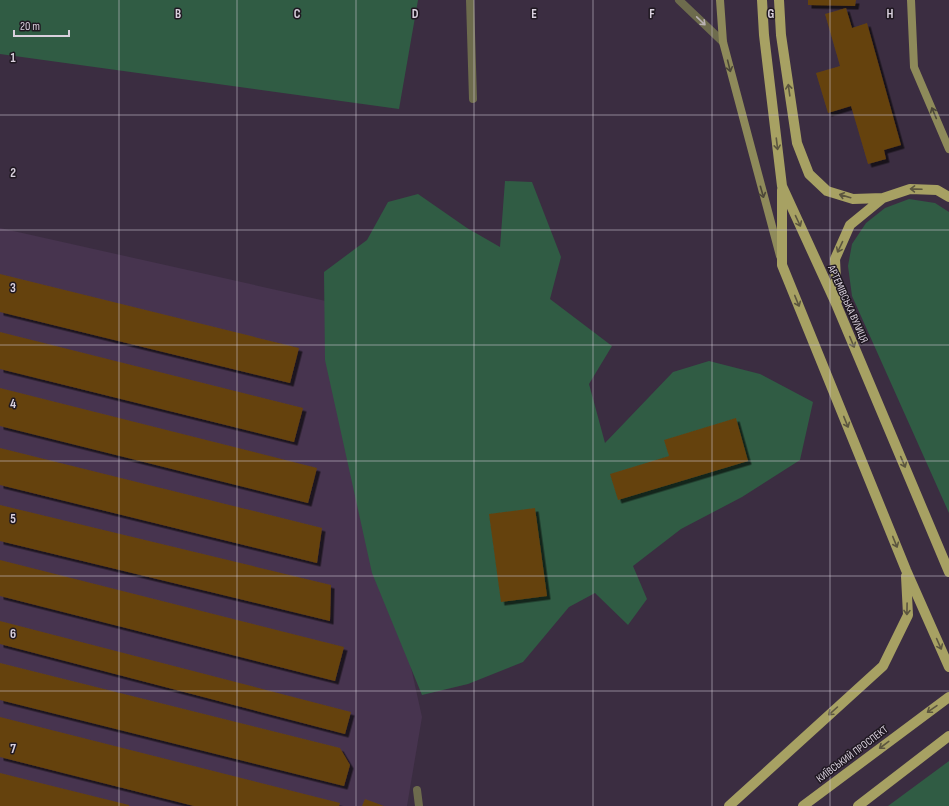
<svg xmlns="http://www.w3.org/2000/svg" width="949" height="806" font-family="'Sofia Sans Condensed',sans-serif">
<defs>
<filter id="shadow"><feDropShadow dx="3.5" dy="3.5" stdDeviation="0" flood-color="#0009"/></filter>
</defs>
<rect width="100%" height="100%" fill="#3b2d41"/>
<path fill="#47344f" d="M 0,228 L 357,308 L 345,369 L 422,717 L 407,806 L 0,806 Z"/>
<path fill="#305c44" d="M 0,0 L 418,0 L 399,109 L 0,54 Z
M 505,181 L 532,182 L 561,257 L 550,299 L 612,346 L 589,384 L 605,443 L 673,372 L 709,361 L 760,374 L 813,402 L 800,460 L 742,497 L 681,529 L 633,566 L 647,599 L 628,625 L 595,593 L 569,607 L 523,662 L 468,684 L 422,695 L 372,573 L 325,360 L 324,272 L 367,240 L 388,202 L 418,194 L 467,228 L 500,247 Z
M 909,199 L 935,203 L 949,212 L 949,513 L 852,296 L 848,266 L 852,244 L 866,223 L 885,208 Z
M 949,761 L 949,806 L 888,806 Z"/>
<path fill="#654211" filter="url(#shadow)" d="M 808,0 L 856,0 L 855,6 L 808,5 Z
M 846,8 L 852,28 L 867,23 L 901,145 L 884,150 L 886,159 L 868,164 L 851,106 L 828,113 L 816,73 L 840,66 L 825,14 Z
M 0,274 L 299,348 L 290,383 L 0,312 Z
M 0,332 L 303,408 L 294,442 L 0,369 Z
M 0,388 L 317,468 L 308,503 L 0,426 Z
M 736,418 L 748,461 L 618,500 L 610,474 L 669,456 L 664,440 Z
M 0,448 L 322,528 L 317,563 L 0,485 Z
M 0,505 L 331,585 L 330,621 L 0,541 Z
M 535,508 L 547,596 L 501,602 L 489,514 Z
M 0,560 L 344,647 L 335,681 L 0,596 Z
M 0,621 L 351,712 L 345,734 L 0,644 Z
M 0,663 L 340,748 L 350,765 L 344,786 L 0,700 Z
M 0,717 L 340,803 L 339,806 L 194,806 L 0,757 Z
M 0,773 L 129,805 L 129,806 L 0,806 Z
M 365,799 L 384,806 L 362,806 Z"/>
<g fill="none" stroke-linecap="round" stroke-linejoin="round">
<path stroke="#6d6b4d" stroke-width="8" d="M 470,0 L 473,99
M 679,0 L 723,42"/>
<path stroke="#6d6b4d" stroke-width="8" d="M 417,790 L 419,806"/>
<path stroke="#8e8a5a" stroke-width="8" d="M 720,0 L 723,42 L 780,256
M 911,0 L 914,67 L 949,149"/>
<path stroke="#a7a163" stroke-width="10" d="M 762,0 L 764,35 L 782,186 L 837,306 L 949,572
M 779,0 L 781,35 L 797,143 L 809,174 L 827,191 L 853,199 L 883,198 L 910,189 L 937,190 L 949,197
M 782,190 L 782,265 L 906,570 L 949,667
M 837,301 L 835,259 L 850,225 L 883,198
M 729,806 L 883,666 L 908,615 L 906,576
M 803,806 L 949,697
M 858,806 L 949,736"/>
</g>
<defs><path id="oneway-shaft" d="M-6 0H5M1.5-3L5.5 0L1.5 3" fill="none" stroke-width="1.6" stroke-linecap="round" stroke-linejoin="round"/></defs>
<use stroke="#b9b2b2" href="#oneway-shaft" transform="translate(701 21) rotate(44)"/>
<g stroke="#4b4638">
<use href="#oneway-shaft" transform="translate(729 66) rotate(76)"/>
<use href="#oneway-shaft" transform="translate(934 113) rotate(-113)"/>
<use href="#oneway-shaft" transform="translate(762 192) rotate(74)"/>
</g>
<g stroke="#5c563f">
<use href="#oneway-shaft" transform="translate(789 90) rotate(-98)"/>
<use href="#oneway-shaft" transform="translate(777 144) rotate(83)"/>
<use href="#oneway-shaft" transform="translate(916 189) rotate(-178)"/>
<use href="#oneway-shaft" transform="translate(845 196) rotate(-164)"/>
<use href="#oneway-shaft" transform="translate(798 221) rotate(65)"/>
<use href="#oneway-shaft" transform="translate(840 247) rotate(115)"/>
<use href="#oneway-shaft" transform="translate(797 301) rotate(68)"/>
<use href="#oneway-shaft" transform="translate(852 342) rotate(67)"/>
<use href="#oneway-shaft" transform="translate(846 422) rotate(68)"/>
<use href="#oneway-shaft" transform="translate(903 462) rotate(67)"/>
<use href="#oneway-shaft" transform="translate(895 542) rotate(68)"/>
<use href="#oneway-shaft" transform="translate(907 609) rotate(91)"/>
<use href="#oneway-shaft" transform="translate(939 644) rotate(66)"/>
<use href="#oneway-shaft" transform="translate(932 709) rotate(145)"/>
<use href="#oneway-shaft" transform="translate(833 711) rotate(138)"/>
<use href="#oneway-shaft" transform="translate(884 745) rotate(143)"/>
</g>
<path fill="none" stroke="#d9d0dd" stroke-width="1" stroke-opacity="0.55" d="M 119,0 L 119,806M 237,0 L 237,806M 356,0 L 356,806M 474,0 L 474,806M 593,0 L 593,806M 712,0 L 712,806M 830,0 L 830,806M 0,115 L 949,115M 0,230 L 949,230M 0,345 L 949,345M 0,461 L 949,461M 0,576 L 949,576M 0,691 L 949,691"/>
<g text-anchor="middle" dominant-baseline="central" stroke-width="3" stroke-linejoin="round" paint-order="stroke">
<g font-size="11" fill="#d9d0dd" stroke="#1f1821">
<text transform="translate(848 304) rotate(66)">АРТЕМІВСЬКА ВУЛИЦЯ</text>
<text transform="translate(852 754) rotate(-37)">КИЇВСЬКИЙ ПРОСПЕКТ</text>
</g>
</g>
<g font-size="13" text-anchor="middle" font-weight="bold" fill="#d9d0dd" stroke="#1f1821" stroke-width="3" stroke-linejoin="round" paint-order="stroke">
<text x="178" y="18">B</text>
<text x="297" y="18">C</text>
<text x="415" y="18">D</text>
<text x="534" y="18">E</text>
<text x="652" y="18">F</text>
<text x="771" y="18">G</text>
<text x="890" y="18">H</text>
<text x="13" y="62">1</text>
<text x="13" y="177">2</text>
<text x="13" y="292">3</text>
<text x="13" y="408">4</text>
<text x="13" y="523">5</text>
<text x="13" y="638">6</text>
<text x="13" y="753">7</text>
</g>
<path d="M14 30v6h55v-6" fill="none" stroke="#d9d0dd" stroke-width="2"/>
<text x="20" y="30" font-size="12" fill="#d9d0dd" stroke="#1f1821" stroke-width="3" paint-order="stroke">20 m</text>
</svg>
